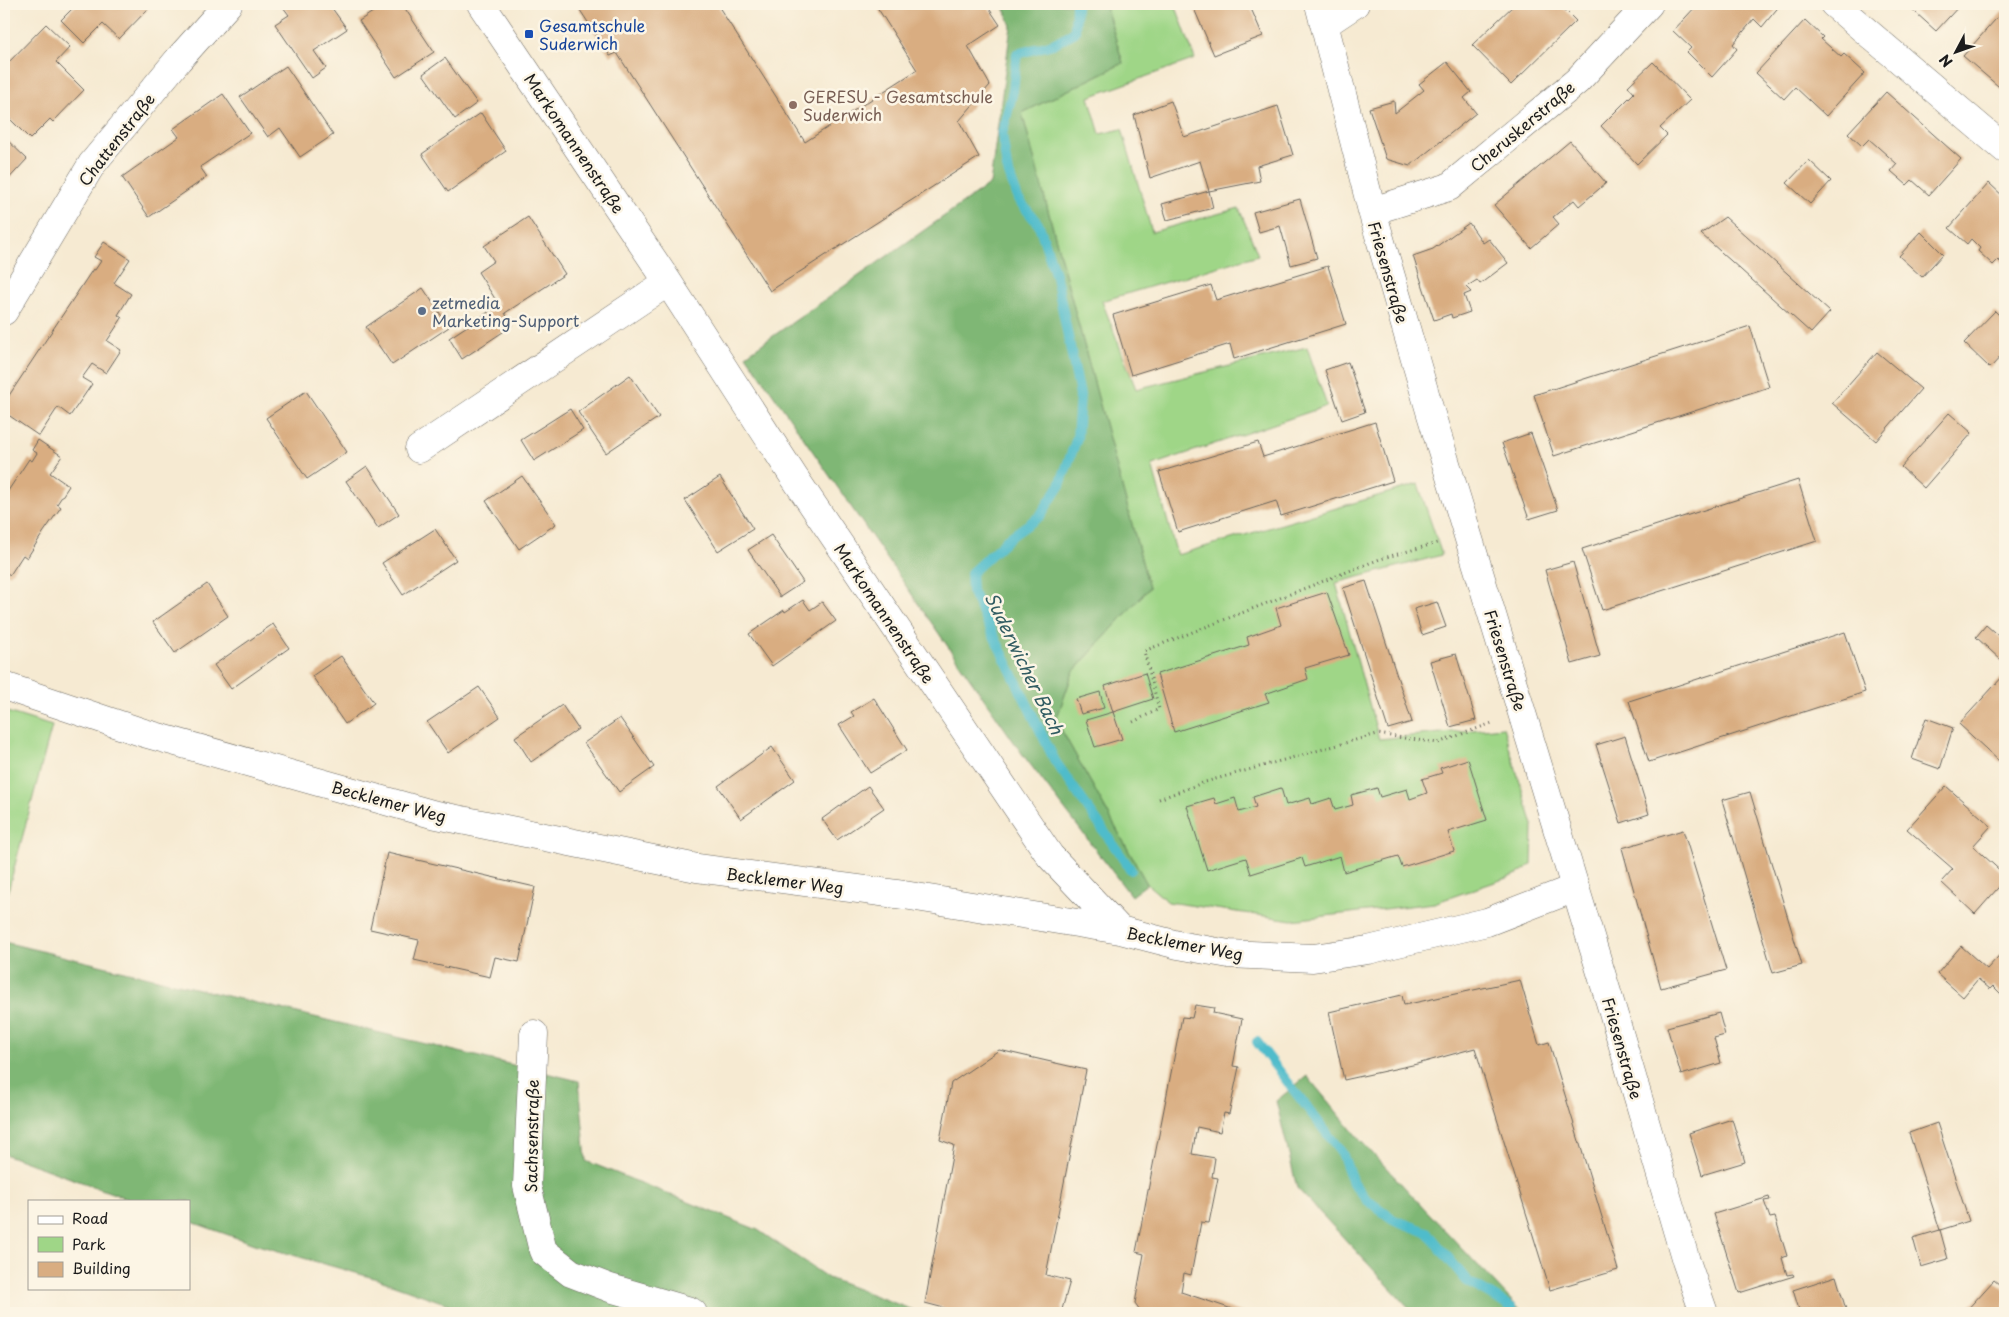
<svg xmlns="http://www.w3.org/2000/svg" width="2009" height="1317" font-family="'Playpen Sans',sans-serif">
<rect width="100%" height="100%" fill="#fcf5e5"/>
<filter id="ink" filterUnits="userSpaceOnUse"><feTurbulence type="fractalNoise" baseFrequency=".02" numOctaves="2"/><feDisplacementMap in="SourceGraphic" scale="10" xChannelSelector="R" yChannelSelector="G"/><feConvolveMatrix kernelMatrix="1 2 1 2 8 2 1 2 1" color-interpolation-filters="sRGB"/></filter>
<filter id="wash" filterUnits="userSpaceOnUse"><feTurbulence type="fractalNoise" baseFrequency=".0096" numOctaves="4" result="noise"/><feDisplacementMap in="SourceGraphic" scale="20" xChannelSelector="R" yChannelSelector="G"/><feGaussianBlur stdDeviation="1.12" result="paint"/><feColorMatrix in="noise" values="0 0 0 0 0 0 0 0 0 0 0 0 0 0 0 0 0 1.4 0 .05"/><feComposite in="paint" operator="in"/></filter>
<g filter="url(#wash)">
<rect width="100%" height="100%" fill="#f6ead2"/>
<path fill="#9fd687" stroke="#5e7952" d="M 1105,4 L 1175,4 L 1195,59 L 1089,97 L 1100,134 L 1122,129 L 1152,232 L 1239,208 L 1258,255 L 1102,301 L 1136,389 L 1307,347 L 1327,406 L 1152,465 L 1177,555 L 1418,484 L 1442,555 L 1336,583 L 1379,739 L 1503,727 L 1533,825 L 1532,864 L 1518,874 L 1434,903 L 1292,920 L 1168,902 L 1147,884 L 1056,720 L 1073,672 L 1149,588 L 1022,113 L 1123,63 Z
M 4,711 L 52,726 L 4,906 Z"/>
<path fill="#7fb774" stroke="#4e6a48" d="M 1003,4 L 1105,4 L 1123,63 L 1022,113 L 1149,588 L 1073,672 L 1056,720 L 1147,884 L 1131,896 L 1023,755 L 746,355 L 990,184 L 1011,26 Z
M 4,942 L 579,1081 L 586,1161 L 758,1230 L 828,1278 L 921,1313 L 473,1313 L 377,1279 L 254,1244 L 189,1221 L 189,1201 L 134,1201 L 4,1154 Z
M 1307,1076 L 1360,1140 L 1523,1313 L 1414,1313 L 1297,1188 L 1276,1101 Z"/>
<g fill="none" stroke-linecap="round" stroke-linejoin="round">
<path stroke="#50bccb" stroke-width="10" d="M 1076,4 L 1075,32 L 1053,44 L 1017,54 L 1013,91 L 1002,134 L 1007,168 L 1018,199 L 1039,225 L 1056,277 L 1080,395 L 1077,438 L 1060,485 L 1040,516 L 1009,538 L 971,573 L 972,591 L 1055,761 L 1131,870
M 1257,1042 L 1342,1153 L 1353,1183 L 1367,1200 L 1394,1220 L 1427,1232 L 1467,1281 L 1512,1308 L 1513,1313"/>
</g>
<g id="blocks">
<path fill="#d9ad81" d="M 77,4 L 143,4 L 148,9 L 119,39 L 103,24 L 84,43 L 61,20 Z
M 288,4 L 329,4 L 347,29 L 314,51 L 326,68 L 312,78 L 275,24 L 289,15 L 283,7 Z
M 385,4 L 402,4 L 434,52 L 396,77 L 359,21 Z
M 576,4 L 717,4 L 805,142 L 917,70 L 875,4 L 986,4 L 1000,25 L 968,46 L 990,85 L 959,121 L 979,157 L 770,291 L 617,53 L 610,56 Z
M 1192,4 L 1249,4 L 1263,36 L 1214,55 Z
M 1515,4 L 1559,4 L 1576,21 L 1511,85 L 1472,45 Z
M 1698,4 L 1781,4 L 1762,27 L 1754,19 L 1733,44 L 1737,49 L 1712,77 L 1687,52 L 1691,48 L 1673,31 Z
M 1906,4 L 1961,4 L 1936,31 Z
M 2003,11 L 2005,13 L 2005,92 L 1963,56 Z
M 1805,20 L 1823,37 L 1821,39 L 1841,57 L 1844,54 L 1865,73 L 1826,116 L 1795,87 L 1784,99 L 1756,73 Z
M 46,24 L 70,47 L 56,62 L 84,90 L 53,122 L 50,119 L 30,139 L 4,113 L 4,67 Z
M 445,58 L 477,103 L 455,119 L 423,74 Z
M 1447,62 L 1471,92 L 1464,98 L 1476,113 L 1410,166 L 1386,159 L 1369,108 L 1394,101 L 1395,113 L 1424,90 L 1419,84 Z
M 1653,62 L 1690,100 L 1660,128 L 1667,135 L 1637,164 L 1601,126 L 1634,93 L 1628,86 Z
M 286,66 L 333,135 L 300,157 L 280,128 L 268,137 L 240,97 Z
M 1886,92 L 1961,159 L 1929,195 L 1912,180 L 1907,185 L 1891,171 L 1897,164 L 1869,139 L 1862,146 L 1848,133 Z
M 223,94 L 250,133 L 200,167 L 207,177 L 149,217 L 122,177 L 179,137 L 173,129 Z
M 1171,101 L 1184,137 L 1278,106 L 1293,155 L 1257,166 L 1260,181 L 1209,191 L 1200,161 L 1150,178 L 1134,115 Z
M 481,113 L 506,151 L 448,192 L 422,154 Z
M 4,137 L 27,159 L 4,184 Z
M 1570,141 L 1606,183 L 1579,206 L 1574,200 L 1553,217 L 1559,224 L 1531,248 L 1494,205 Z
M 1809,160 L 1831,181 L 1810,204 L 1787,183 Z
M 1989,183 L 2005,198 L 2005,266 L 1998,260 L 1993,265 L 1978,251 L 1980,248 L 1971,239 L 1967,244 L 1949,228 Z
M 1209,191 L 1213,208 L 1167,220 L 1162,204 Z
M 1300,199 L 1317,258 L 1291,265 L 1280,226 L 1259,232 L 1253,212 Z
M 528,217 L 565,274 L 505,313 L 512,326 L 462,359 L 449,338 L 499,305 L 478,272 L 494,261 L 484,246 Z
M 1725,217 L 1830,312 L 1811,333 L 1701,234 Z
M 1469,223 L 1483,243 L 1489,239 L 1508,263 L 1480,284 L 1477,280 L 1466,287 L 1471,292 L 1464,295 L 1470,312 L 1452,318 L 1451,314 L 1434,320 L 1413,256 L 1433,249 Z
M 1921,232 L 1943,254 L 1922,277 L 1899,256 Z
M 104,242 L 130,259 L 114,283 L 131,294 L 118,315 L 122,318 L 107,341 L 121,350 L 106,373 L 92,364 L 82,378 L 92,384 L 70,416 L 58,407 L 39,436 L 4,412 L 4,403 L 93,269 L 95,270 L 101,261 L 94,257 Z
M 1328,266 L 1346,324 L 1234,359 L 1230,344 L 1131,375 L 1113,315 L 1211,285 L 1216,300 Z
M 423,288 L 449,327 L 392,365 L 366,327 Z
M 1995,311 L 2005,321 L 2005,352 L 1990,368 L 1964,343 Z
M 1750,326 L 1769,387 L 1554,456 L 1534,395 Z
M 1877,352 L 1921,389 L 1876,441 L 1832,403 Z
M 1348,362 L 1365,412 L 1342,420 L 1325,370 Z
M 630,375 L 659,417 L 606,453 L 578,412 Z
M 306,391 L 347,452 L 307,479 L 266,418 Z
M 570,409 L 583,430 L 534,461 L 521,440 Z
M 1949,413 L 1972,433 L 1924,488 L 1901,467 Z
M 1375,422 L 1393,481 L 1281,516 L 1276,501 L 1178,532 L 1159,472 L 1258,442 L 1263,457 Z
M 1531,433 L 1558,510 L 1529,519 L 1502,443 Z
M 38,440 L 62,456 L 50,473 L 69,486 L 57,504 L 61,507 L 43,533 L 27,558 L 23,555 L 10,575 L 4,571 L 4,497 L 29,459 L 32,461 L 37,453 L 32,450 Z
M 367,466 L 399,514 L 378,528 L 346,481 Z
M 522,476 L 556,524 L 519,549 L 486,501 Z
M 720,477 L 753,529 L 718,551 L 685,500 Z
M 1798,480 L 1817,541 L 1602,610 L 1582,549 Z
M 435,529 L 456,560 L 403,595 L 382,563 Z
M 771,535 L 803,582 L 780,597 L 748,550 Z
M 1573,562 L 1600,656 L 1572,664 L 1545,570 Z
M 1366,581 L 1412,722 L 1388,729 L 1343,588 Z
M 207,584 L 228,616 L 175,653 L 153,622 Z
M 1327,592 L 1349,655 L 1305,668 L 1308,679 L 1265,694 L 1269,702 L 1174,732 L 1157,674 L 1249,645 L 1247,637 L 1281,625 L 1276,608 Z
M 803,600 L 810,610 L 822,602 L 836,621 L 772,666 L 749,634 L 784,610 L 785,612 Z
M 1437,602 L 1446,627 L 1422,635 L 1414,609 Z
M 273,624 L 289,648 L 231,689 L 214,665 Z
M 1986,625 L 2002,639 L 2005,635 L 2005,657 L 2002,661 L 1976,637 Z
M 1845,632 L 1865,692 L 1649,762 L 1629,701 Z
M 1456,654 L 1476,720 L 1450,727 L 1430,661 Z
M 341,656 L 374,703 L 345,724 L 312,676 Z
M 1145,673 L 1153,699 L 1113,712 L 1105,686 Z
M 2005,674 L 2005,756 L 2000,762 L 1959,724 Z
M 479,687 L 500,717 L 448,753 L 427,722 Z
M 1100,692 L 1104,708 L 1081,714 L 1076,699 Z
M 874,698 L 907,750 L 870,773 L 839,725 L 854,716 L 851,712 Z
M 562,705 L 578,729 L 531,762 L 515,737 Z
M 1113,712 L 1122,739 L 1095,747 L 1086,720 Z
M 620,718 L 654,767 L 619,792 L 584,743 Z
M 1926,718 L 1953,728 L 1940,769 L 1912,759 Z
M 1625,736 L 1649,814 L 1621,823 L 1596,745 Z
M 772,747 L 795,780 L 741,819 L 718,786 Z
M 1468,759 L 1487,820 L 1448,832 L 1454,851 L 1402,867 L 1398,856 L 1344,872 L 1340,856 L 1305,867 L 1302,858 L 1251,874 L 1246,858 L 1207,870 L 1187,806 L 1214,798 L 1216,804 L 1235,798 L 1239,812 L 1256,807 L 1253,797 L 1281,788 L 1286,805 L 1310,798 L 1312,804 L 1331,798 L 1335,810 L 1353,805 L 1351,795 L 1377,788 L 1380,797 L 1407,789 L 1410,799 L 1427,793 L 1422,779 L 1442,773 L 1440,768 Z
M 868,786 L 884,808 L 837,840 L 822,819 Z
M 1946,786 L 1991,826 L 1973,846 L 2005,875 L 2005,880 L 1975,914 L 1941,882 L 1953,869 L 1907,829 Z
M 1750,792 L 1802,965 L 1773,973 L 1722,800 Z
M 1683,830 L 1726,970 L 1661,988 L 1622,848 Z
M 387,853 L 535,887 L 519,962 L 495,957 L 490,977 L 414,960 L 419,940 L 370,929 Z
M 1961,946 L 1987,969 L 2005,949 L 2005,998 L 1993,986 L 1990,989 L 1978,979 L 1963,997 L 1937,974 Z
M 1520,980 L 1539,1045 L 1549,1042 L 1618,1270 L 1550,1290 L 1475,1048 L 1417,1064 L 1344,1080 L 1329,1012 L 1402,995 L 1404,1005 Z
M 1195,1005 L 1214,1008 L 1213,1013 L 1242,1019 L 1233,1066 L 1239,1067 L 1229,1114 L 1224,1113 L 1220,1132 L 1197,1127 L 1192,1154 L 1215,1158 L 1212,1177 L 1218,1178 L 1209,1223 L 1201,1222 L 1191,1275 L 1184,1273 L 1181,1292 L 1244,1313 L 1142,1313 L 1135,1303 L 1144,1254 L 1136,1252 L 1182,1017 L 1192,1018 Z
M 1719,1013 L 1725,1035 L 1714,1038 L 1721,1063 L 1681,1075 L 1667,1027 Z
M 999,1050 L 1086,1070 L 1046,1275 L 1070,1281 L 1061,1313 L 963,1313 L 925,1303 L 954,1145 L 940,1140 L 951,1083 Z
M 1732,1119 L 1745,1162 L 1702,1175 L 1689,1133 Z
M 1937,1123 L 1969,1221 L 1940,1230 L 1909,1133 Z
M 1769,1197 L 1770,1200 L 1764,1201 L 1770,1218 L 1775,1217 L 1787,1256 L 1782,1258 L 1787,1275 L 1793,1274 L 1794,1276 L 1739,1293 L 1714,1214 Z
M 1940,1230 L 1948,1259 L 1921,1267 L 1913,1238 Z
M 1836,1276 L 1847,1313 L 1800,1313 L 1793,1290 Z
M 1994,1280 L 2005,1289 L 2005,1313 L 1964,1313 Z"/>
</g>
</g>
<g filter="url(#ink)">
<use href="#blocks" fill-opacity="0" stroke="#68645c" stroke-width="1"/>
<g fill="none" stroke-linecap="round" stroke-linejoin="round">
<g stroke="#68645c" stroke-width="29">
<path id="minor" d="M 481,4 L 668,282 L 794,477 L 1050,856 L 1120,930
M 1319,4 L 1372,211 L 1430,411 L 1613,1012 L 1686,1261 L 1704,1313
M 1834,4 L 2005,149
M 1325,24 L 1355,4
M 1372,211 L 1449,187 L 1577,81 L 1649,4
M 4,311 L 92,164 L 178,60 L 228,4
M 419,449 L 668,282
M 4,686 L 144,733 L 432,814 L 697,868 L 904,895 L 1120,930 L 1178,945 L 1229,954 L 1313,958 L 1368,950 L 1487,922 L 1575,888
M 534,1034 L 527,1186 L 543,1251 L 571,1273 L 610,1288 L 690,1311 L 693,1313"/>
</g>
<path stroke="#68645c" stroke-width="3" stroke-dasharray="1 4" stroke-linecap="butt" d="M 1133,722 L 1159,709 L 1144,651 L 1380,559 L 1437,543
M 1159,799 L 1205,782 L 1377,734 L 1438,743 L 1492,723"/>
<use href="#minor" stroke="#fff" stroke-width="28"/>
<path stroke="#1c1c1c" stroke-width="4" d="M 4,1310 L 14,1313"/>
</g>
</g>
<rect fill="#1a4fb4" stroke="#fcf5e5" stroke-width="2" x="524" y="29" width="10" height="10" rx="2.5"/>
<circle fill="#8d6e63" stroke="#fcf5e5" stroke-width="2" cx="793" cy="105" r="5"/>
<circle fill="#5c6f8a" stroke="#fcf5e5" stroke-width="2" cx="422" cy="311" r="5"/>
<g text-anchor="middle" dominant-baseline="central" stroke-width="5" stroke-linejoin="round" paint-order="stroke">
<g font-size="16" fill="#164399" stroke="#fcf5e5" text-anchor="start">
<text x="539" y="25">Gesamtschule<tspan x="539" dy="18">Suderwich</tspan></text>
</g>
<g font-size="16" fill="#785e54" stroke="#fcf5e5" text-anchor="start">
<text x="803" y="96">GERESU - Gesamtschule<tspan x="803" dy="18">Suderwich</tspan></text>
</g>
<g font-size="16" fill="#1c1c1c" stroke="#fcf5e5">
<text transform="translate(1522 126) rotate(-40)">Cheruskerstraße</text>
<text transform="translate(116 139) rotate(-52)">Chattenstraße</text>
<text transform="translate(575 143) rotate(56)">Markomannenstraße</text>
<text transform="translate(1389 272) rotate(74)">Friesenstraße</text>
<text transform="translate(885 613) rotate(56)">Markomannenstraße</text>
<text transform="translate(1506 660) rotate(73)">Friesenstraße</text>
<text transform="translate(389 801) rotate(15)">Becklemer Weg</text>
<text transform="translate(785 880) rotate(7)">Becklemer Weg</text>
<text transform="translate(1185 943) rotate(11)">Becklemer Weg</text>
<text transform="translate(1623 1048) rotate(74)">Friesenstraße</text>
<text transform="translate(531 1136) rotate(-89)">Sachsenstraße</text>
</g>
<g font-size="16" fill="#4e5e75" stroke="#fcf5e5" text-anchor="start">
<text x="432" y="302">zetmedia<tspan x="432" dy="18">Marketing-Support</tspan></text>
</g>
<g font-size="18" font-style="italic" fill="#315c62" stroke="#fcf5e5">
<text transform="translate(1025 663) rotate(64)">Suderwicher Bach</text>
</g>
</g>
<rect width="2009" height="1317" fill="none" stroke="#fcf5e5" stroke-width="20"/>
<rect x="28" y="1200" width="162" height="90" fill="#fcf5e5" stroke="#a29e95"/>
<rect x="38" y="1216" width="25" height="8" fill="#ffffff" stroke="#a29e95"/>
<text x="72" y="1224" font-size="15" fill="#1c1c1c">Road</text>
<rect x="38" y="1237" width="25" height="15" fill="#9fd687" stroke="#a29e95"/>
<text x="72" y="1250" font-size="15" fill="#1c1c1c">Park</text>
<rect x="38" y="1262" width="25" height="15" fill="#d9ad81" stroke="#a29e95"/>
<text x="72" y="1274" font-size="15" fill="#1c1c1c">Building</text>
<g transform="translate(1956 52) rotate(229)" stroke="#fcf5e5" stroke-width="4" paint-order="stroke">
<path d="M0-4L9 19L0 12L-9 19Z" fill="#1c1c1c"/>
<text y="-8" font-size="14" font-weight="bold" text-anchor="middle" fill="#1c1c1c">N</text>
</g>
</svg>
